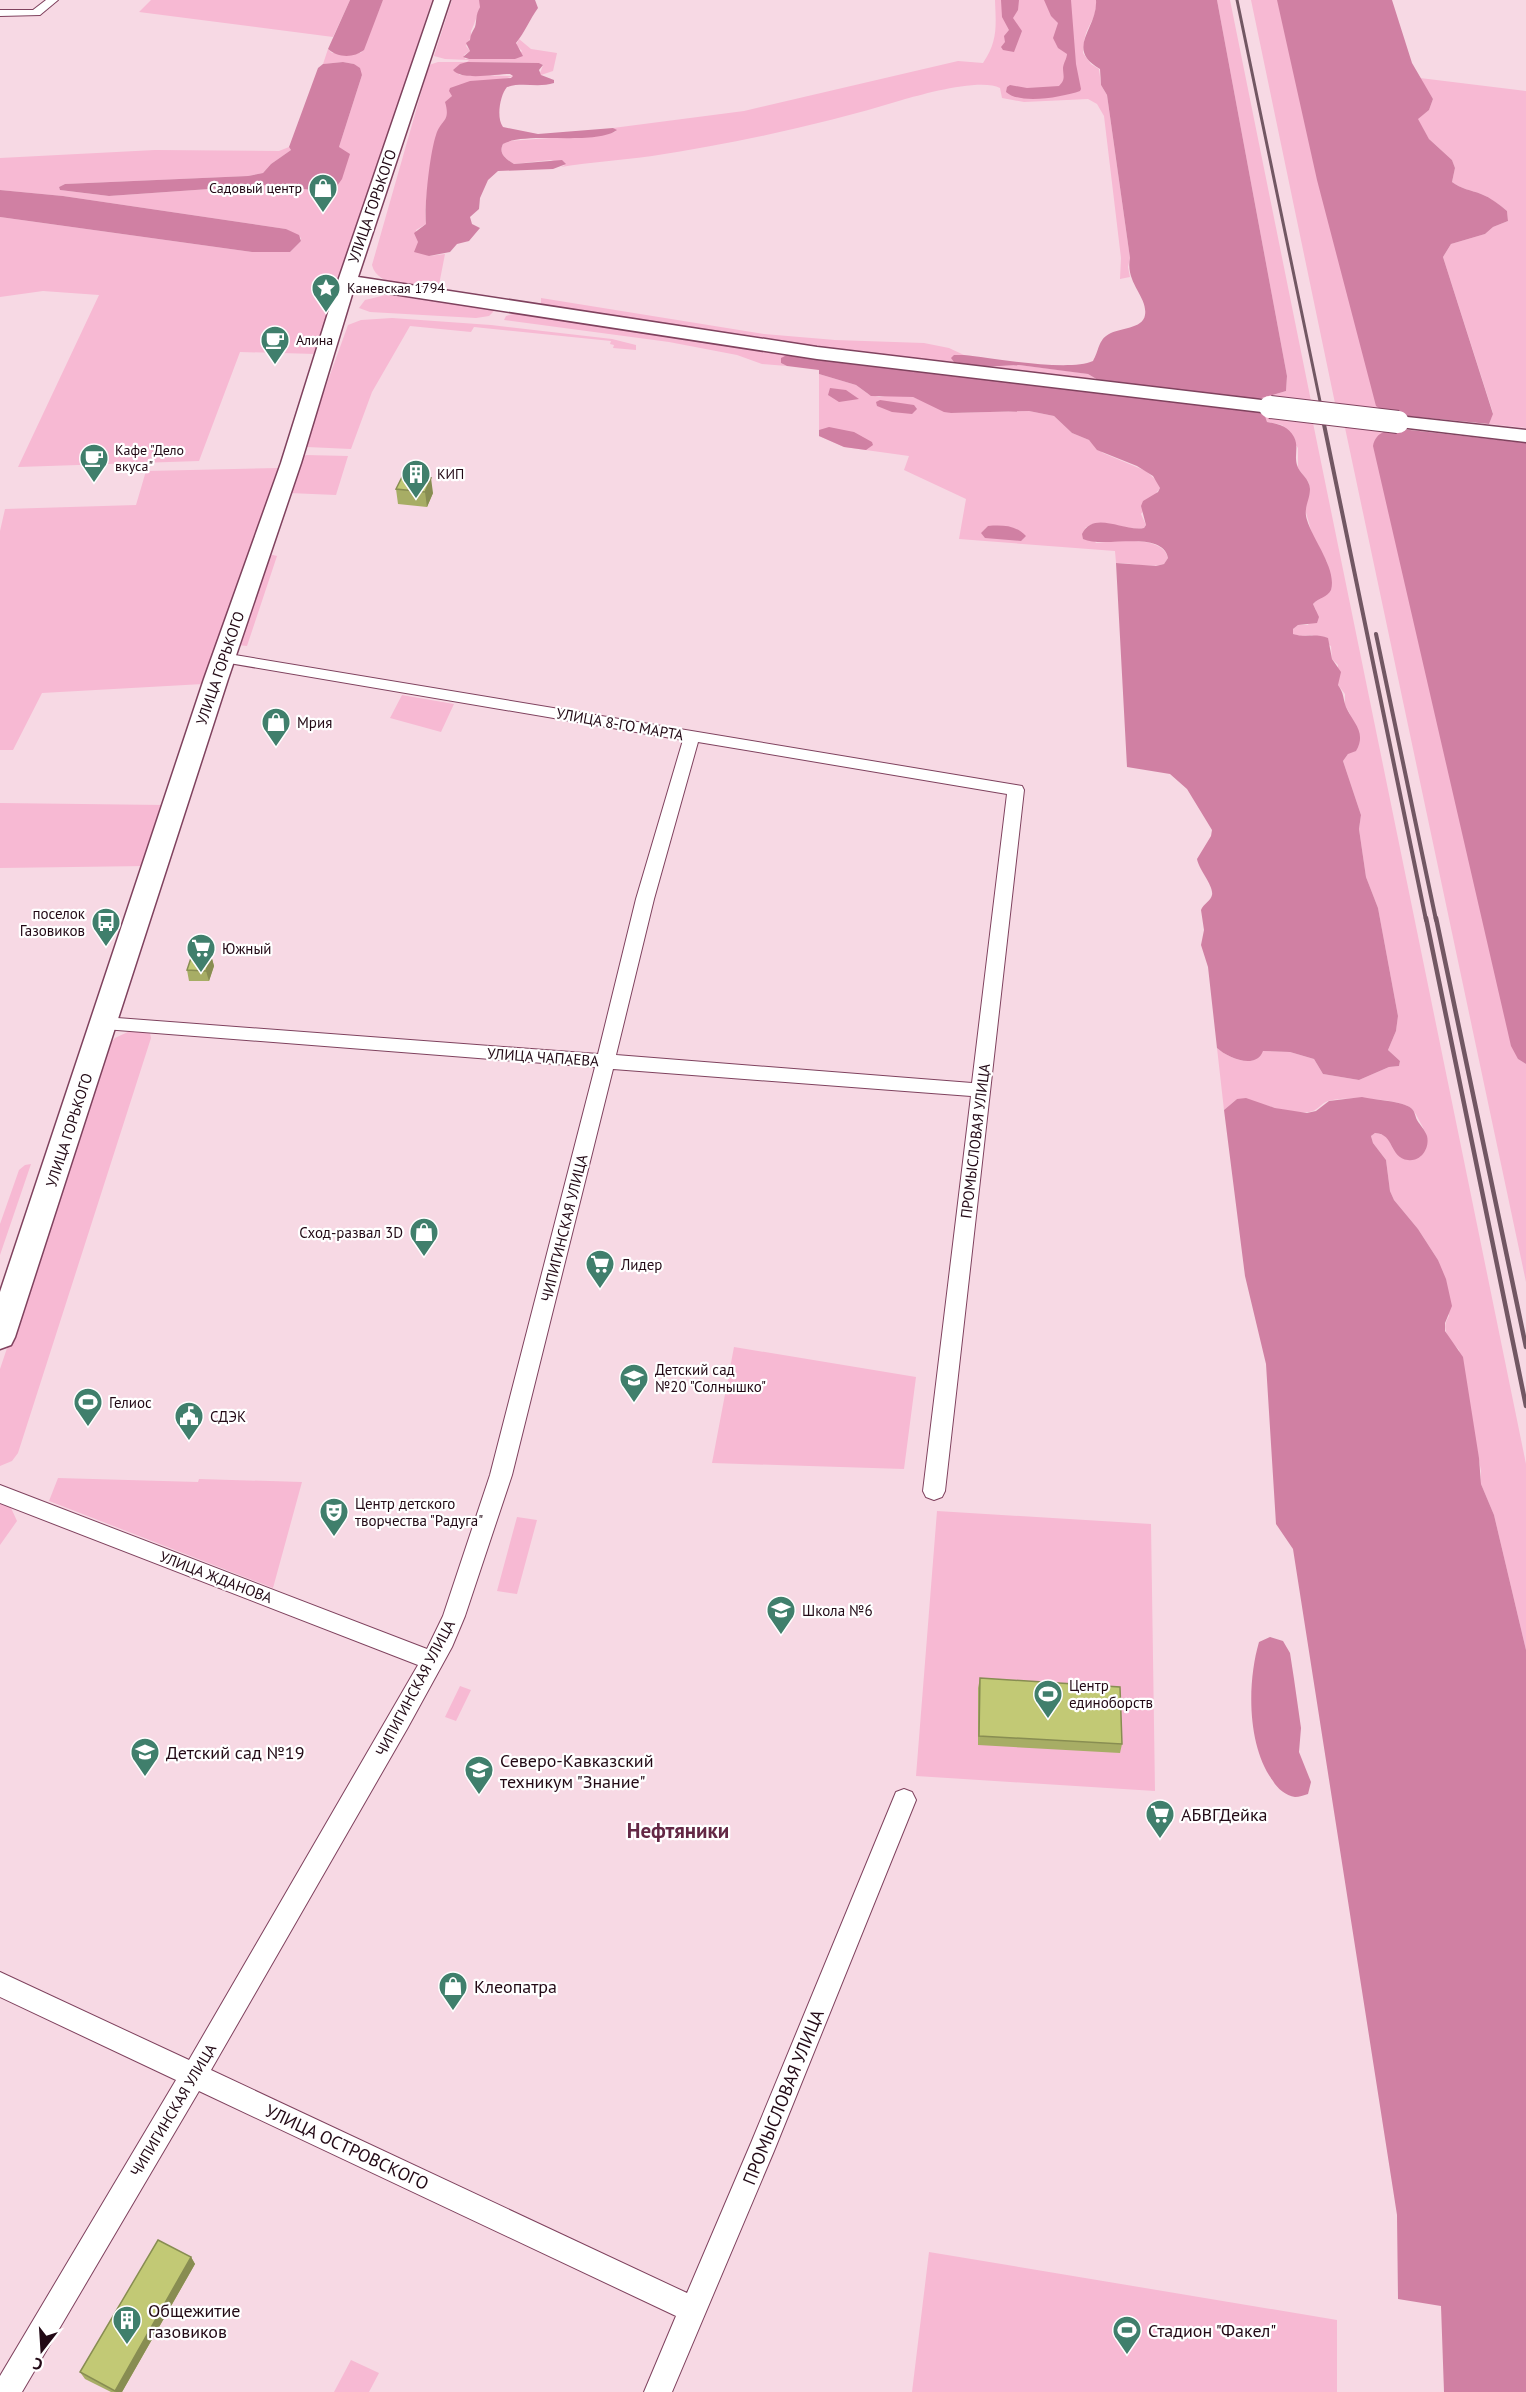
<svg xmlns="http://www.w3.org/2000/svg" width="1526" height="2392" font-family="'PT Sans',sans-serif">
<rect width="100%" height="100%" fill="#f7d9e4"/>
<path fill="#f7b9d3" d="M 151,0 L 350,0 L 333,37 L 139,12 Z
M 383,0 L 432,0 L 316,354 L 240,352 L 199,461 L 18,467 L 99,295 L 43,291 L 0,297 L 0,217 L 252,252 L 290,252 L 301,241 L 301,238 L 286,229 L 63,196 L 0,190 L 0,158 L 155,150 L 279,151 L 289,147 L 291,150 L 271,164 L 263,173 L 248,176 L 65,184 L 59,187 L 60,190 L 109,196 L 268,185 L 312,190 L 330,189 L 339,147 L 362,75 L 354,64 L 343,62 L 323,64 L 328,49 L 332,53 L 361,53 Z
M 452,0 L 479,0 L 481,3 C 480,7 473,29 471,31 L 471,37 L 466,46 L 470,51 L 464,55 L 465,59 L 515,59 L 522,51 L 516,45 L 519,39 L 531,49 L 557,53 L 553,71 L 541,75 L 540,73 L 543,65 L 539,63 L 467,62 L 459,75 L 513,76 L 452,96 L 446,105 L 449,110 C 447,118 442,123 439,130 C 433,148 423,206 426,224 L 416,230 L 418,242 L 429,256 L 445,254 L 438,290 C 419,287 377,288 372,265 L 429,65 L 438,62 L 467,62 L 469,60 L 445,59 L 434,56 Z
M 995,0 L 1096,0 C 1097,16 1091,20 1086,33 C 1084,39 1084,47 1083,53 L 1091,64 L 1099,69 L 1101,85 L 1107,95 L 1130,258 L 1128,267 L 1130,277 L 1120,279 L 1121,258 L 1104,116 L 1097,104 L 1088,99 L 1024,102 L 1002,98 L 1000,88 C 981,78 923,94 902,100 C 820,125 736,143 652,156 C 622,160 591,162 561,167 L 565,165 L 551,160 L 514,164 C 506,159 498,154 503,144 L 508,141 L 607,134 L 615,132 L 616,130 L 613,128 L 744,111 L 958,61 L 983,63 C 998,41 996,26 995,0 Z
M 1217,0 L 1230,0 L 1312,406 L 1255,400 L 1286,391 L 1287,376 Z
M 1251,0 L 1282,0 L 1388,414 L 1336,408 Z
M 1420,78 L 1526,91 L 1526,428 L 1489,424 L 1493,413 L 1443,257 L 1451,244 L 1485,234 L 1493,227 L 1508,221 L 1507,211 C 1499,204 1490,198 1481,194 C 1471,190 1461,189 1452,182 L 1455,168 L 1452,160 L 1429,139 L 1417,119 L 1429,110 L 1433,99 Z
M 386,295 L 488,308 L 494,311 L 489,316 L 476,318 L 370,312 L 359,308 L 365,300 Z
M 541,298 L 764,334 L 835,340 L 924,343 L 949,348 L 964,355 L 954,355 L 955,362 L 988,367 L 1019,365 L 1068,371 L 1088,374 L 1105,384 L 888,359 L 541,306 Z
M 519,312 L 789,354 L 781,363 L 787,366 L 762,364 L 737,355 L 669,342 L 504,320 L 506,316 Z
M 392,318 L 491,325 L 612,339 L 636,345 L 636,350 L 613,348 L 614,345 L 610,344 L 611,341 L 474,327 L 471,332 L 410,326 L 372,392 L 351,449 L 307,447 L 305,444 L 348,325 L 361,320 Z
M 819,374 L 856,385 L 868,394 L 879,397 L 892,395 L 913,397 L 951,413 L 1029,411 L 1054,416 L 1072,433 L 1089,440 L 1103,453 L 1146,471 L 1157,481 L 1160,488 L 1141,514 L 1146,525 L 1144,528 C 1123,532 1104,515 1085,528 L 1096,543 C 1115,541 1163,535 1168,558 L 1164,564 C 1148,569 1133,562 1116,563 L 1115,551 L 959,539 L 966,499 L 904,470 L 909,456 L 844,447 L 819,436 Z
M 1264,413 L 1312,418 L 1526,1464 L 1526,1650 L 1494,1515 L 1481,1484 L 1481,1471 L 1459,1350 C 1449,1339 1440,1330 1449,1316 L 1438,1260 L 1418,1229 L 1394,1200 L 1390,1191 L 1386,1160 L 1373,1143 L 1371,1136 L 1375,1133 C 1384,1134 1388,1137 1391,1144 L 1426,1134 C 1422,1126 1418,1117 1413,1110 C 1405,1098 1342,1096 1328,1101 C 1320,1104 1318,1111 1309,1112 C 1284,1115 1262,1101 1237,1099 L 1224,1110 L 1217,1048 C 1228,1058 1256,1070 1262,1051 L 1290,1052 L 1314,1059 L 1323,1074 L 1359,1080 L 1389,1067 L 1399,1066 L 1400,1061 L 1388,1050 L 1396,1031 L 1398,1016 L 1378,908 L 1366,877 L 1359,829 L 1361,815 L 1343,761 L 1348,754 L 1350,714 L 1345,705 L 1345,694 L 1338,685 L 1338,665 L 1332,659 L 1331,646 L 1312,635 L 1301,636 L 1293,634 L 1293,629 L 1298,625 L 1308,625 L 1316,610 L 1313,604 L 1331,588 L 1327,562 L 1312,534 L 1305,509 L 1310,490 L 1309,483 L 1298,468 L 1298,448 L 1282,425 L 1267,422 Z
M 1344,423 L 1401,429 L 1518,1059 L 1526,1064 L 1526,1282 Z
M 306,455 L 348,456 L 336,495 L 289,493 L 301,458 Z
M 278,468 L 203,684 L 42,693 L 13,750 L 0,750 L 0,531 L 5,509 L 136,505 L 146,471 Z
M 273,555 L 277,556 L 247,646 L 237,645 L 267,556 Z
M 402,695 L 454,704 L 441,732 L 390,718 Z
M 0,803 L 164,805 L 146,866 L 0,868 Z
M 132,1030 L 150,1033 L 151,1038 L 18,1453 L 12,1461 L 0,1466 L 0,1369 L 109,1045 L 115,1038 Z
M 31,1164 L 0,1255 L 0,1224 L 19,1170 L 25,1165 Z
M 734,1347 L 916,1377 L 904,1469 L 712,1463 Z
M 58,1478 L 198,1482 L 199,1479 L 302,1482 L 273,1588 L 49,1501 Z
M 0,1501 L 11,1508 L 17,1521 L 0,1545 Z
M 937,1511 L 1151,1524 L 1155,1791 L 916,1776 Z
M 517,1517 L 537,1520 L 517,1594 L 497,1591 Z
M 460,1686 L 471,1690 L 456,1721 L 445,1717 Z
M 929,2252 L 1337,2320 L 1337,2392 L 912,2392 Z
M 351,2360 L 379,2373 L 369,2392 L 334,2392 Z"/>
<path fill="#d080a3" d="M 350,0 L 383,0 L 364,50 C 354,58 338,58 328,49 Z
M 479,0 L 535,0 L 538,8 C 530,19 525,32 516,43 L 523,56 L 515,59 L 469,59 L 463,57 L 470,51 L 466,43 L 470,40 C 471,33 472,33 475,27 C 477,21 475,16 480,7 Z
M 1001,0 L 1019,0 L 1018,10 L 1013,18 L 1022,31 L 1014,52 L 1003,50 L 1001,47 L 1005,42 L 1004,36 L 1009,30 L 1002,17 Z
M 1044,0 L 1071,0 L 1076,64 L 1081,89 L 1080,91 C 1063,97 1020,105 1006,92 L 1007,87 L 1010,85 L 1027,88 L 1059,86 C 1066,79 1063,76 1063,68 C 1063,64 1067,58 1067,54 L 1058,48 L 1053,38 L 1058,23 L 1051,16 Z
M 1096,0 L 1217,0 L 1287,376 L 1286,391 L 1255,400 L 1105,384 L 1088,374 L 1019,365 L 981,367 L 954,362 L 951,358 L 954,355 L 964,355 C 993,358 1068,372 1093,361 C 1099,351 1098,340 1109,334 C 1119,328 1143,329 1145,315 C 1148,297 1125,283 1130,258 L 1107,95 L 1101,85 L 1100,69 C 1064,48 1098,29 1096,0 Z
M 1277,0 L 1392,0 L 1412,63 L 1433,99 L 1429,110 L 1418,119 L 1429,139 L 1452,160 L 1455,168 L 1452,182 C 1461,189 1471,190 1481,194 C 1491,198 1499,204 1507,211 L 1508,221 L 1493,227 L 1485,234 L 1451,244 L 1443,257 L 1493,414 L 1489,424 L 1388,414 L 1376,406 L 1317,180 Z
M 343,62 L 354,64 L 360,68 L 362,75 L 339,147 L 350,154 L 342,179 L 337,186 L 330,189 L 312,190 L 268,185 L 109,196 L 60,190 L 59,187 L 65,184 L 248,176 L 263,173 L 271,164 L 291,150 L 289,147 L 318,68 L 323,64 Z
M 467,62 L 539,63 L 543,65 L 539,70 L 541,75 L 554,80 L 554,83 C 539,88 522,82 507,87 C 500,95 496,118 503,127 L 538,134 L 613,128 L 617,130 C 596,146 525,131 503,144 C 498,154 506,159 514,164 L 562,160 L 566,164 L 553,169 L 498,171 L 488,180 L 480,198 L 479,209 L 470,217 L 472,224 L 480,228 L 469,241 L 457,244 L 450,252 L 429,256 L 414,252 L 418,242 L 414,233 L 426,224 C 424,206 430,152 436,135 C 441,119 451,122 445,102 L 452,96 L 449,91 L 450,88 L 470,81 L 511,78 L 513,76 L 510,74 C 496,74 462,81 453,70 L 460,64 Z
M 0,190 L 63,196 L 286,229 L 299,235 L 301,241 L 290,252 L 252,252 L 0,217 Z
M 789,354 L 1264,413 L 1267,422 C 1279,424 1288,426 1294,437 C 1299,447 1294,455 1297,465 C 1299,473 1310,479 1310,489 C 1310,500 1303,508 1307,520 C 1313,540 1337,569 1331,590 C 1328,597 1318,598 1313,604 L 1319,617 L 1317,623 L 1298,625 L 1293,629 L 1293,634 C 1305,638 1316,633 1328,638 L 1332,659 L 1341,672 L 1338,685 C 1344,693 1343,699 1346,707 C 1353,723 1367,732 1356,751 L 1348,754 L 1343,761 L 1361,815 L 1359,829 L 1366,877 L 1378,908 L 1398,1016 L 1396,1031 L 1388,1050 L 1400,1061 L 1399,1066 L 1389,1067 L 1359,1080 L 1323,1074 L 1314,1059 L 1290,1052 L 1263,1051 C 1256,1070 1228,1058 1217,1048 L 1208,967 L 1201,945 L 1204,930 L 1201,910 C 1203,904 1211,901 1212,895 C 1214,886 1199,870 1197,859 L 1211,836 L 1212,830 L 1187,789 L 1170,774 L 1127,767 L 1116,563 L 1156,566 L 1164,564 L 1168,558 C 1162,529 1104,549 1083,539 L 1082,534 C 1094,510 1123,532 1144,528 L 1146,525 L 1141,506 L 1143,501 L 1158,492 L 1160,488 L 1153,476 L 1137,466 L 1097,450 L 1089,440 L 1072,433 L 1054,416 L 1029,411 L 951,413 L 944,412 L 913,397 L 871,396 L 856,385 L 819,374 L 819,370 L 787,366 L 781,363 L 781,358 Z
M 830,388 L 846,390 L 859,399 L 839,402 L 828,395 Z
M 880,400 L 914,405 L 917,409 L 912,414 L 892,412 L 877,406 L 876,402 Z
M 829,427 L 854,432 L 872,442 L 873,445 L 866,450 L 844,447 L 819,436 L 819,430 Z
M 1401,429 L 1526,443 L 1526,1064 L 1518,1059 L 1511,1046 L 1373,446 C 1376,431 1388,430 1401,429 Z
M 988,526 C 1002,525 1016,525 1026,536 L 1021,541 L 985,538 L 981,533 Z
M 1362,1097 C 1374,1100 1403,1101 1411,1108 C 1415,1111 1415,1116 1417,1120 C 1420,1125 1425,1130 1427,1136 C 1430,1148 1421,1162 1408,1160 C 1389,1158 1395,1134 1375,1133 L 1371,1136 L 1373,1143 L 1386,1160 L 1390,1191 L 1394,1200 L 1418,1229 L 1438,1260 L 1446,1279 L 1452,1306 L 1445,1323 L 1445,1331 L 1463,1357 L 1479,1458 L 1481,1484 L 1494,1515 L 1526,1650 L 1526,2392 L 1444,2392 L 1441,2306 L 1398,2299 L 1397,2215 L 1293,1549 L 1276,1524 L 1266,1364 L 1245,1276 L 1224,1110 L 1237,1099 L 1246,1098 L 1275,1108 L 1307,1113 L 1316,1111 L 1329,1101 Z
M 1270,1637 L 1283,1641 L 1290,1653 L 1294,1679 L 1301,1728 L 1299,1752 L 1311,1782 L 1308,1794 C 1304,1795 1299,1797 1295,1797 C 1286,1796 1277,1788 1273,1781 C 1247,1746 1247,1683 1259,1642 Z"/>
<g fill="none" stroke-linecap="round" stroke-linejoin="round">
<g stroke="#7f425e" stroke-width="2">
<path id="minor" d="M 46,0 L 58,0 L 40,15 L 0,16 L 0,10 L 33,10 Z
M 223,653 L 1016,785 L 1022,786 L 1024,790 L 945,1491 L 942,1497 L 934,1500 L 926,1497 L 923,1491 L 971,1096 L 613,1069 L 512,1475 L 465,1616 L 452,1647 L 407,1729 L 211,2070 L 687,2293 L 751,2143 L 896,1792 L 904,1789 L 912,1792 L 916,1800 L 774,2151 L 672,2392 L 644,2392 L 676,2316 L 199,2091 L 22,2392 L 0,2392 L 0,2376 L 176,2080 L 0,1997 L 0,1972 L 189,2060 L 418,1665 L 0,1503 L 0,1485 L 427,1649 L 443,1616 L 490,1475 L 595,1067 L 104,1029 L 98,1028 L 95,1023 L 98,1018 L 104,1017 L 598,1054 L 636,899 L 683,740 L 217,661 L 215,658 ZM 698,742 L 1007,794 L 972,1083 L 616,1055 L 654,899 Z"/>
</g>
<g stroke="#7f425e" stroke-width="3">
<path id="secondary" d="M 434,0 L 450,0 L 358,277 L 817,347 L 1270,401 L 1277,403 L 1280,407 L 1277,411 L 1270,413 L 817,359 L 354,288 L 301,463 L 228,679 L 15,1337 L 11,1345 L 0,1349 L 0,1292 L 204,679 L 281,463 L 338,281 Z
M 1398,416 L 1526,430 L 1526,442 L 1391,426 L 1388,422 L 1391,418 Z"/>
</g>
<use href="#minor" fill="#fff" fill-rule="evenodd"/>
<use href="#secondary" fill="#fff" fill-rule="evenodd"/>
<path stroke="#725763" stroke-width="3" d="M 1237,0 L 1321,406"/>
<path stroke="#725763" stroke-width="4" d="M 1320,405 L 1426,920
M 1376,634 L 1436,920"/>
<path stroke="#725763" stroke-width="4.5" d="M 1426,918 L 1526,1406
M 1436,918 L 1526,1347"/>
<g stroke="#7f425e" stroke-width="24" stroke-linecap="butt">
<path id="secondary-bridge" d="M 1270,407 L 1398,422"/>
</g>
<use href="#secondary-bridge" stroke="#fff" stroke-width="22"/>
</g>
<path fill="#a7ad65" d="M 396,489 L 433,493 L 427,507 L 398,504 Z
M 211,955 L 214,966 L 209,981 L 189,981 L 187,970 Z
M 980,1678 L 1122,1744 L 1120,1753 L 978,1745 L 978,1688 Z
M 191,2257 L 195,2264 L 122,2392 L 111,2392 L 85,2379 L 80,2372 Z"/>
<path fill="#888d52" d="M 431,478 L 433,493 L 427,507 L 425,492 Z
M 211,955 L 214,966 L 209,981 L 206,971 Z
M 191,2257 L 195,2264 L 122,2392 L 116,2392 L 115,2391 Z"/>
<path fill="#c2c975" stroke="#888d52" stroke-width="1.5" d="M 403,475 L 431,478 L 425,492 L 396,489 Z
M 192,955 L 211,955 L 206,971 L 187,970 Z
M 980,1678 L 1120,1687 L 1122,1744 L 979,1736 Z
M 158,2240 L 191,2257 L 115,2391 L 80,2372 Z"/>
<defs>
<g id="shop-pin" transform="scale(1.5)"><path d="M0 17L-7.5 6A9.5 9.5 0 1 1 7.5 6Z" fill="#407f6c" stroke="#fff"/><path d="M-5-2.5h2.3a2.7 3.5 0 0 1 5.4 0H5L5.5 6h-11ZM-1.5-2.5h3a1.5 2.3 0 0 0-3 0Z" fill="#fff"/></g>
<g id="sight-pin" transform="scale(1.5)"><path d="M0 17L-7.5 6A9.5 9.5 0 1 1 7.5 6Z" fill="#407f6c" stroke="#fff"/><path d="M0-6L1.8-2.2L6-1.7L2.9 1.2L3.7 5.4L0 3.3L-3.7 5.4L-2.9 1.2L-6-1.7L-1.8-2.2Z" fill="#fff"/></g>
<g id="cafe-pin" transform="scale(1.5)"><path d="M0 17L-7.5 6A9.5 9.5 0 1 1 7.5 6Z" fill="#407f6c" stroke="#fff"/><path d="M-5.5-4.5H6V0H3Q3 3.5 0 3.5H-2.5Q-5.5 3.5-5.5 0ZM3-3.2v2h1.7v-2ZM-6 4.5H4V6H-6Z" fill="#fff"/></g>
<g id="building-pin" transform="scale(1.5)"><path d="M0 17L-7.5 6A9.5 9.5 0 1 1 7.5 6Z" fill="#407f6c" stroke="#fff"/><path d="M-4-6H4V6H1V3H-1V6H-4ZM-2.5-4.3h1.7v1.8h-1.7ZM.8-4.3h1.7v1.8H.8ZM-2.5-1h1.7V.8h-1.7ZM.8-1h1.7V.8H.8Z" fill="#fff"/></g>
<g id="bus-pin" transform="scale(1.5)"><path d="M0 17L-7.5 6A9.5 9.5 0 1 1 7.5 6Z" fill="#407f6c" stroke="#fff"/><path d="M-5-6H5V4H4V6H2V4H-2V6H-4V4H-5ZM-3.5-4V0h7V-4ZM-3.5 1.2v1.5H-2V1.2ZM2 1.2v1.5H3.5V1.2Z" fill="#fff"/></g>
<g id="supermarket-pin" transform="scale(1.5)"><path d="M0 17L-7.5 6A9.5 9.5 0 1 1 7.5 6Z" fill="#407f6c" stroke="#fff"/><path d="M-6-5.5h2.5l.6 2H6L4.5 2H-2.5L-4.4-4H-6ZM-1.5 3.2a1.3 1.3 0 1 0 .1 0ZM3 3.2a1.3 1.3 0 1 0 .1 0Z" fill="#fff"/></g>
<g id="school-pin" transform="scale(1.5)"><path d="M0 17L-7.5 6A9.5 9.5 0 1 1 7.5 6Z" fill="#407f6c" stroke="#fff"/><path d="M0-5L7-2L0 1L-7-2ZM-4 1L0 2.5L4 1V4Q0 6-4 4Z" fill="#fff"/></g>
<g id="stadium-pin" transform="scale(1.5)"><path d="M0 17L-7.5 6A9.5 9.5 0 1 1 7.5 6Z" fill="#407f6c" stroke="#fff"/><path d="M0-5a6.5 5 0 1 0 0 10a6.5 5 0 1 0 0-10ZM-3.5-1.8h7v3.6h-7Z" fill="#fff"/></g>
<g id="civic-pin" transform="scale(1.5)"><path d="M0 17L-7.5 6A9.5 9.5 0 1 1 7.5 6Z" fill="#407f6c" stroke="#fff"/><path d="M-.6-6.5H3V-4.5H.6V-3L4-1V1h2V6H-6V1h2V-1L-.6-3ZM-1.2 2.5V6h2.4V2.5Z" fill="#fff"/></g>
<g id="theatre-pin" transform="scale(1.5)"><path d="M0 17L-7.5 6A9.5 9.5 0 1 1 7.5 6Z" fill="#407f6c" stroke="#fff"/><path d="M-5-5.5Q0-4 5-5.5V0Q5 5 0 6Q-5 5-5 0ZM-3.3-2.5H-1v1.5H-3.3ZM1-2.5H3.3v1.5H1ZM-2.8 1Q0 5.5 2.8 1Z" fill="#fff"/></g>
<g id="university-pin" transform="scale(1.5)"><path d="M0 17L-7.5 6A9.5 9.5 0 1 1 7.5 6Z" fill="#407f6c" stroke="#fff"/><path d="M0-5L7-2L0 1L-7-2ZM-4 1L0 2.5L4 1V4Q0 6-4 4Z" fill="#fff"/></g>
</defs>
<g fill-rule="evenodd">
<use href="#shop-pin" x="323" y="188"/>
<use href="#sight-pin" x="326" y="288"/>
<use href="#cafe-pin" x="275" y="340"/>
<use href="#cafe-pin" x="94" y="458"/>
<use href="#building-pin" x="416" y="474"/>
<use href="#shop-pin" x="276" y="722"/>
<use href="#bus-pin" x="106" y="922"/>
<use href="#supermarket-pin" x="201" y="948"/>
<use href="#shop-pin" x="424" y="1232"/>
<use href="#supermarket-pin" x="600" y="1264"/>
<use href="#school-pin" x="634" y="1378"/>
<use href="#stadium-pin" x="88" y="1402"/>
<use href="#civic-pin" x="189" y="1416"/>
<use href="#theatre-pin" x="334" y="1512"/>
<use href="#school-pin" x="781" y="1610"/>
<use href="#stadium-pin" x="1048" y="1694"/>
<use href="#school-pin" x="145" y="1752"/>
<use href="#university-pin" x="479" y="1770"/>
<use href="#supermarket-pin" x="1160" y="1814"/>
<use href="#shop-pin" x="453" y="1986"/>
<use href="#building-pin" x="127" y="2320"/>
<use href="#stadium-pin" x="1127" y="2330"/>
</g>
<g text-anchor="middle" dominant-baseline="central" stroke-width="4.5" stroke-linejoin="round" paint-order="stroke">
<g font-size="14" fill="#220915" stroke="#fff" text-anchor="start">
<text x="302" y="188" text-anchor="end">Садовый центр</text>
<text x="347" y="288">Каневская 1794</text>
<text x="296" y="340">Алина</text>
<text x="115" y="450">Кафе "Дело<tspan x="115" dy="16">вкуса"</tspan></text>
<text x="437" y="474">КИП</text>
</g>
<g font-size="15" fill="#220915" stroke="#fff">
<text transform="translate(372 206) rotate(-71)">УЛИЦА ГОРЬКОГО</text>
<text transform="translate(220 668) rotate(-71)">УЛИЦА ГОРЬКОГО</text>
<text transform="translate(620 724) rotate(10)">УЛИЦА 8-ГО МАРТА</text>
<text transform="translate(543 1057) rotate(4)">УЛИЦА ЧАПАЕВА</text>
<text transform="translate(69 1130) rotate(-72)">УЛИЦА ГОРЬКОГО</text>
<text transform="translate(975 1141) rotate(-83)">ПРОМЫСЛОВАЯ УЛИЦА</text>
<text transform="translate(564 1228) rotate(-76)">ЧИПИГИНСКАЯ УЛИЦА</text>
<text transform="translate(216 1577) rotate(21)">УЛИЦА ЖДАНОВА</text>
<text transform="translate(415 1688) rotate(-62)">ЧИПИГИНСКАЯ УЛИЦА</text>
<text transform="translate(173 2110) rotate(-59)">ЧИПИГИНСКАЯ УЛИЦА</text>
</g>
<g font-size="15" fill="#220915" stroke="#fff" text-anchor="start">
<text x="297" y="722">Мрия</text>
<text x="85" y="913" text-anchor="end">поселок<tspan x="85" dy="17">Газовиков</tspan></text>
<text x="222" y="948">Южный</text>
<text x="403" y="1232" text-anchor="end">Сход-развал 3D</text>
<text x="621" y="1264">Лидер</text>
<text x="655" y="1369">Детский сад<tspan x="655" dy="17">№20 "Солнышко"</tspan></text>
<text x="109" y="1402">Гелиос</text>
<text x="210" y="1416">СДЭК</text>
<text x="355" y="1503">Центр детского<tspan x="355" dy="17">творчества "Радуга"</tspan></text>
<text x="802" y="1610">Школа №6</text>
<text x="1069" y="1685">Центр<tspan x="1069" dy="17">единоборств</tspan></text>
</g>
<g font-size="18" fill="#220915" stroke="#fff" text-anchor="start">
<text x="166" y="1752">Детский сад №19</text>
<text x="500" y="1760">Северо-Кавказский<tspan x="500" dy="21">техникум "Знание"</tspan></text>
<text x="1181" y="1814">АБВГДейка</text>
<text x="474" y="1986">Клеопатра</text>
<text x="148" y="2310">Общежитие<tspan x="148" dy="21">газовиков</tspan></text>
<text x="1148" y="2330">Стадион "Факел"</text>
</g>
<g font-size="18" fill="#220915" stroke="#fff">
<text transform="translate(783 2097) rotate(-68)">ПРОМЫСЛОВАЯ УЛИЦА</text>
<text transform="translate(347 2147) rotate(25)">УЛИЦА ОСТРОВСКОГО</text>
</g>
<g font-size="21" font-weight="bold" fill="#632845" stroke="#fff">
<text x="678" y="1830">Нефтяники</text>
</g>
</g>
<g transform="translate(42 2350) rotate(197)" stroke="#ffffff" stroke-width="4.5" paint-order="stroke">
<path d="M0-4.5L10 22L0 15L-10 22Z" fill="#220915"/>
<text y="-9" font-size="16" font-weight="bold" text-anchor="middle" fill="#220915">С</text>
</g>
</svg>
